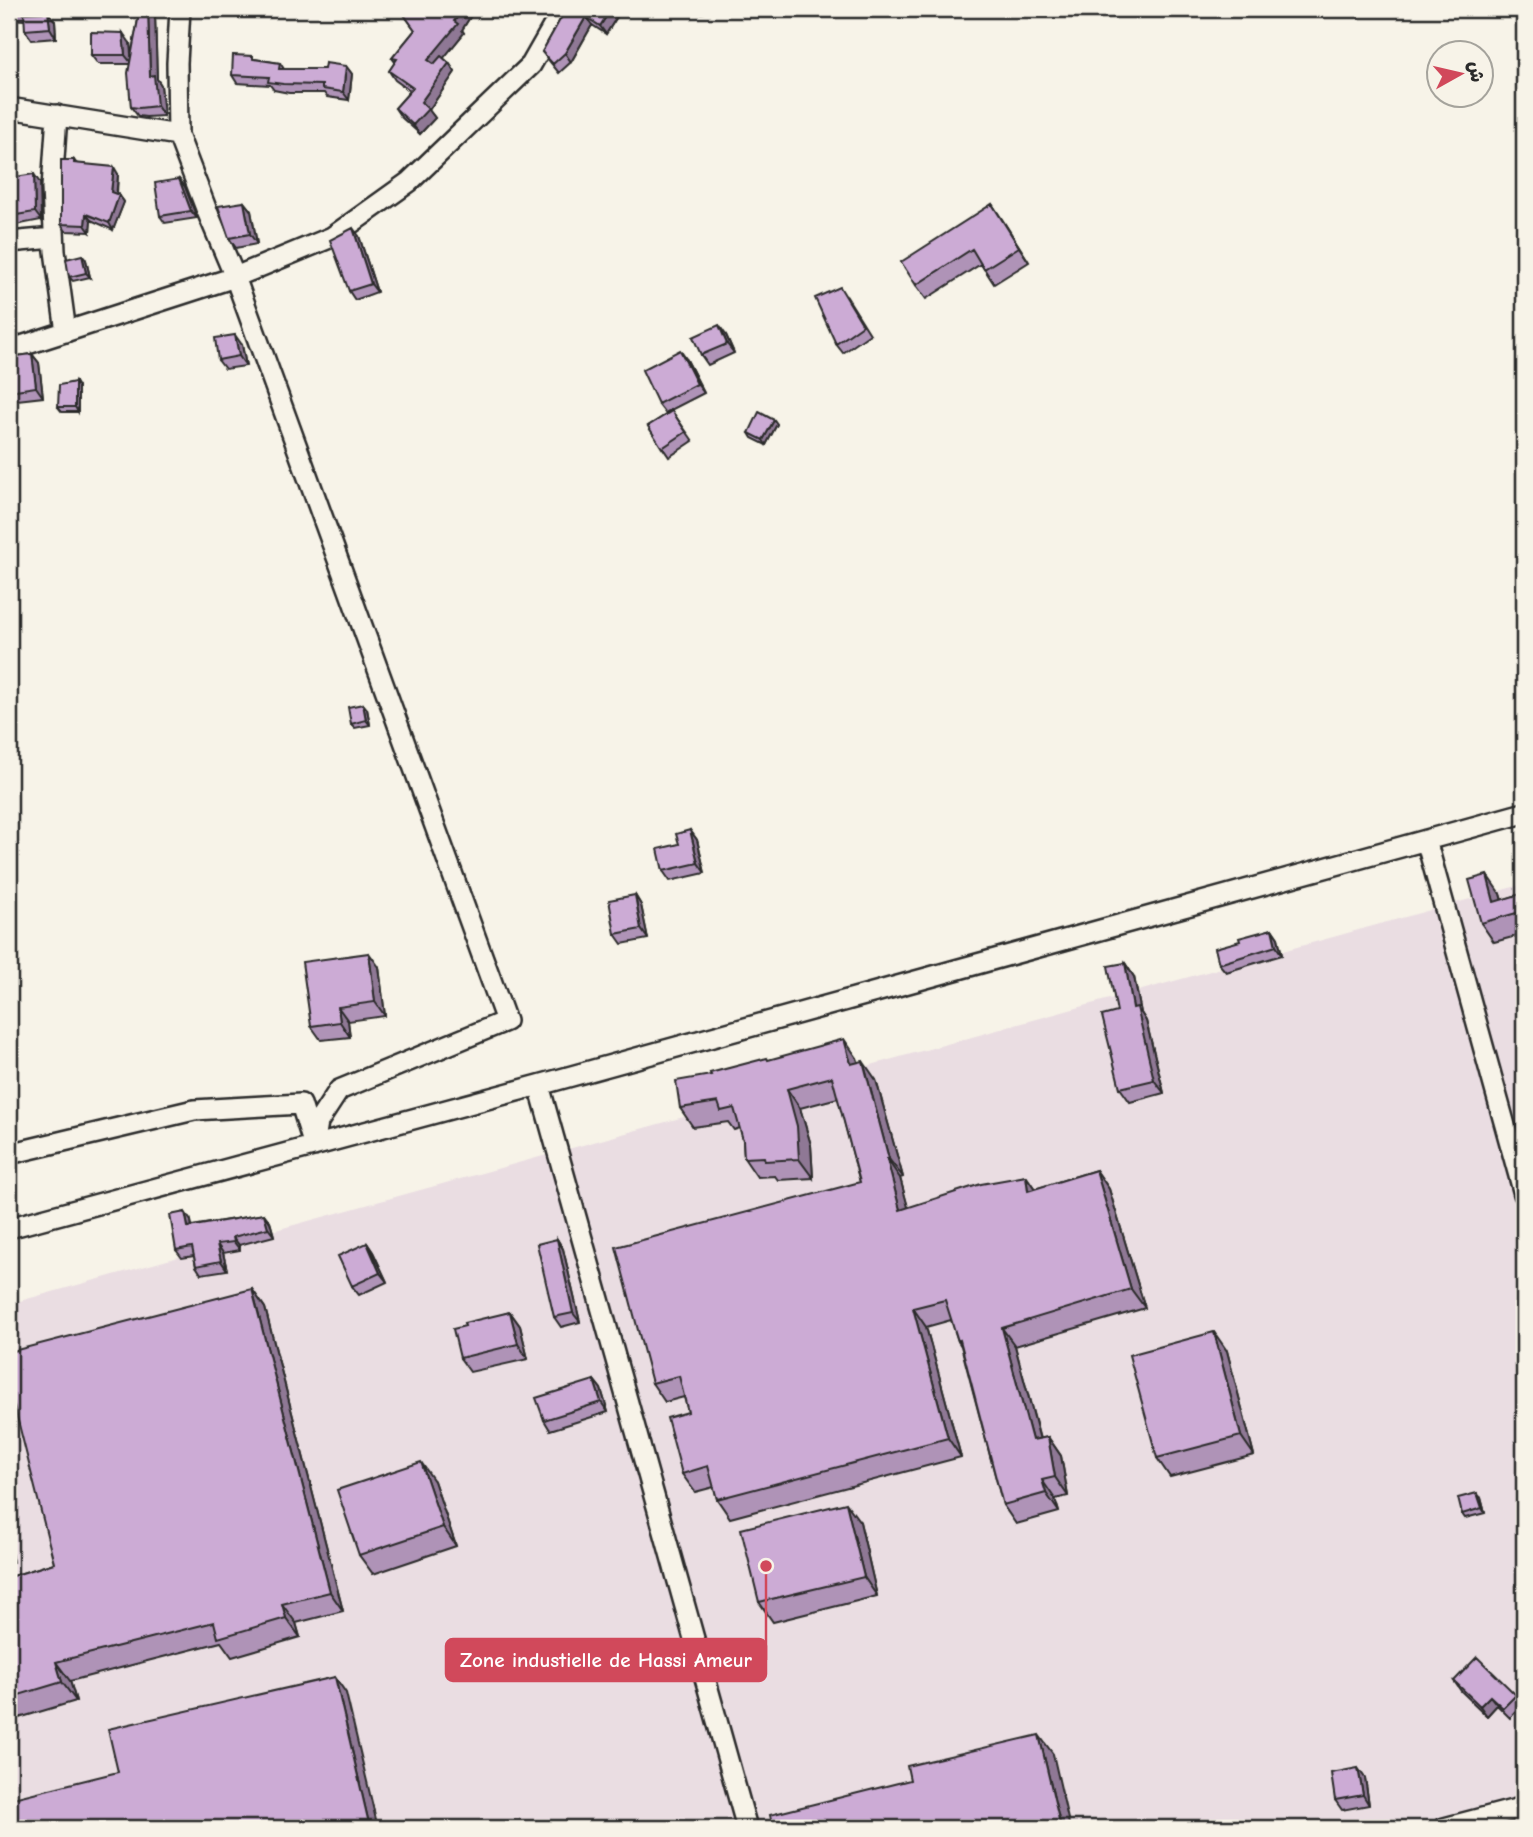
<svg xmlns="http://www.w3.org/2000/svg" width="1533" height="1837" font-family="'Comic Neue','Playpen Sans Arabic',sans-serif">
<rect width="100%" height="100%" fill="#f7f3e8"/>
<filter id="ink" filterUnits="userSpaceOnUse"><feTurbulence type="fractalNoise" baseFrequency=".0143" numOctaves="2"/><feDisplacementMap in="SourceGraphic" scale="14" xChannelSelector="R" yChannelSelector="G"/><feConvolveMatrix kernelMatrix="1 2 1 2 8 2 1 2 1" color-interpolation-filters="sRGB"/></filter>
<g filter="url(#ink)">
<path fill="#eadde2" d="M 1524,884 L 1524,1828 L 9,1828 L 9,1304 Z"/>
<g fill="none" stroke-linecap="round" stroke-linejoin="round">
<g stroke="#2b2b2b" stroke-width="24">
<path id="minor" d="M 180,9 L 177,63 L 178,135 L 207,211 L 235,277 L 506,1021 L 339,1090 L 318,1122 L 314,1146
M 9,108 L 178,135
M 57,115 L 52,188 L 55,251 L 66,332
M 9,242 L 54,238
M 9,350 L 235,277 L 332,237 L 409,182 L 531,65 L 563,9
M 1426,840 L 1524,1194
M 539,1085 L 747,1828
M 9,1154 L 194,1110 L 301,1104 L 313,1143
M 9,1228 L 539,1085 L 1524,813
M 1444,1828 L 1524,1807"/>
</g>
<use href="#minor" stroke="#f7f3e8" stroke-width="19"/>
</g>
<path fill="#af93b7" stroke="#2b2b2b" stroke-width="2" d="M 9,9 L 27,9 L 27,13 L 55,21 L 56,38 L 32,40 L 25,30 L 25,20 L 9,19 Z
M 140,9 L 151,9 L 155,14 L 157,79 L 161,85 L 164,116 L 146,117 L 138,116 L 131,107 L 130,64 L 98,64 L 91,55 L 130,43 L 131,56 Z
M 400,9 L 475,9 L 462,30 L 464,33 L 443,58 L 449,63 L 455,72 L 429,110 L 435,118 L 420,134 L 401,117 L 395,108 L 410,91 L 395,80 L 389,71 L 395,62 L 392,58 L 415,30 Z
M 566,9 L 618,15 L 606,34 L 592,25 L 571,62 L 559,73 L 542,52 Z
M 696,9 L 720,9 L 720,10 L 700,13 Z
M 255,59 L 280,63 L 284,69 L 324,69 L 346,66 L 352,74 L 349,100 L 327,97 L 324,93 L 289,93 L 274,90 L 270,85 L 237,83 L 232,75 Z
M 9,129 L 10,132 L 10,178 L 40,183 L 41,220 L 16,225 L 10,216 Z
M 74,160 L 77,164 L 118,174 L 117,194 L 119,195 L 124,202 L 113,230 L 91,220 L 90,232 L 66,231 L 61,224 Z
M 179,179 L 185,187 L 197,218 L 165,223 L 160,216 Z
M 244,202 L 251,211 L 257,244 L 236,248 L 229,238 Z
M 992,204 L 1029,262 L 994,284 L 981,264 L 926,299 L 916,285 Z
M 359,236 L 377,292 L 355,300 L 349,291 Z
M 86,260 L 90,277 L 73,281 L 69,277 Z
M 847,297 L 870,334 L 843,353 L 836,344 Z
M 726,335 L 734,353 L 708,365 L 701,355 Z
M 242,345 L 246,366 L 225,369 L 218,360 Z
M 32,354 L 39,363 L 43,397 L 9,401 L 9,357 Z
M 687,360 L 704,393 L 665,413 L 658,404 Z
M 78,387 L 78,412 L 62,412 L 58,407 Z
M 672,411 L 693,441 L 669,457 L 648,426 Z
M 774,420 L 777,424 L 766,445 L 752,438 L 749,433 Z
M 363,704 L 367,709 L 370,725 L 355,728 L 351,724 Z
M 690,830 L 697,840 L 705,873 L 670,881 L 663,871 L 679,844 Z
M 1524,893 L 1524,934 L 1494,942 L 1481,923 L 1500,894 L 1502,900 Z
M 635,895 L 641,905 L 648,939 L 622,944 L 615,934 Z
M 1272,929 L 1278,938 L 1282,955 L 1226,972 L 1219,964 L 1240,941 Z
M 1125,963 L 1134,977 L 1141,1013 L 1146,1021 L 1164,1093 L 1130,1102 L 1120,1088 L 1117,1012 Z
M 379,967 L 385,1016 L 348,1021 L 350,1037 L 321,1040 L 311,1026 Z
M 857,1058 L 858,1062 L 876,1080 L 903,1177 L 900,1178 L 908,1208 L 1026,1176 L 1035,1189 L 1096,1170 L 1109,1189 L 1145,1308 L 1015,1346 L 1040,1439 L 1048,1437 L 1061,1456 L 1068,1496 L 1055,1499 L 1059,1512 L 1016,1524 L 1003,1505 L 961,1346 L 958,1341 L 951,1320 L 926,1327 L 961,1457 L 730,1518 L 717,1499 L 714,1487 L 695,1492 L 682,1474 L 688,1412 L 684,1397 L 665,1402 L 652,1383 L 860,1182 L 838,1098 L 800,1108 L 811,1145 L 813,1178 L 778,1180 L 775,1176 L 757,1177 L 744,1158 L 743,1140 L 740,1128 L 734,1130 L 728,1122 L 693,1127 L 680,1108 L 711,1075 L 769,1060 Z
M 264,1214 L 270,1222 L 274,1236 L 239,1245 L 240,1250 L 223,1253 L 227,1270 L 201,1274 L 196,1266 L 194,1256 L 182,1258 L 176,1250 L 191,1221 L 192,1226 Z
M 557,1239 L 563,1249 L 580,1322 L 561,1327 L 554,1317 Z
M 367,1243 L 373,1252 L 387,1282 L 359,1295 L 352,1286 Z
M 252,1289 L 265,1308 L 343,1611 L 296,1623 L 300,1637 L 232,1657 L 221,1642 L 70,1681 L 76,1701 L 12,1720 L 9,1715 L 9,1577 L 54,1563 Z
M 510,1312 L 520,1326 L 528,1359 L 470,1372 L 460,1358 L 465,1326 Z
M 1227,1351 L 1254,1455 L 1170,1477 L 1157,1458 Z
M 594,1380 L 601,1389 L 608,1412 L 550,1430 L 544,1420 Z
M 434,1481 L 456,1546 L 373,1574 L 359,1555 Z
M 1481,1498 L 1485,1513 L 1465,1518 L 1462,1514 Z
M 860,1522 L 877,1596 L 773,1622 L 759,1602 Z
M 9,1544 L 13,1562 L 9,1563 Z
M 1454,1681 L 1516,1695 L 1523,1704 L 1510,1718 L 1497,1705 L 1487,1716 L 1461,1691 Z
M 1365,1778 L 1369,1805 L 1342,1810 L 1335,1800 Z"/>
<path fill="#8f7895" stroke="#2b2b2b" stroke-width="2" d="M 20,9 L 27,9 L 28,20 Z
M 148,9 L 151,9 L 155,14 L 157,79 L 161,85 L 164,116 L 157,106 L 150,76 Z
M 463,9 L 475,9 L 462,30 L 464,33 L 435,69 L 428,60 Z
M 611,9 L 613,9 L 618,15 L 606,34 L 600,26 Z
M 48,12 L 55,21 L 56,38 L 50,28 Z
M 586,17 L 592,25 L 571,62 L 565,53 Z
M 123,33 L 130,43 L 132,64 L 125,55 Z
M 449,63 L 455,72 L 429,110 L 435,118 L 420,134 L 413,125 L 421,102 Z
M 346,66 L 352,74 L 349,100 L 343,92 Z
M 9,129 L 10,132 L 10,188 L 9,186 Z
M 114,167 L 118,174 L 116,199 L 111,192 Z
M 34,174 L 40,183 L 41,220 L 35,212 Z
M 179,179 L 185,187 L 197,218 L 191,211 Z
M 119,195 L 124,202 L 113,230 L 109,223 Z
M 244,202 L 251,211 L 257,244 L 250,234 Z
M 992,204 L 1002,219 L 1029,262 L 1019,247 Z
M 86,214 L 91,220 L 90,232 L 85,225 Z
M 353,228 L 359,236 L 377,292 L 371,284 Z
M 82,255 L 86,260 L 90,277 L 86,273 Z
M 719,325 L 726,335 L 734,353 L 727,344 Z
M 235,335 L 242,345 L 246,366 L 239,356 Z
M 680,350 L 687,360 L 704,393 L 697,384 Z
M 32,354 L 39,363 L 43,397 L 36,387 Z
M 75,382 L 78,387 L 78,412 L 75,407 Z
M 774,420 L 777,424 L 766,445 L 763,440 Z
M 363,704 L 367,709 L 370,725 L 366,720 Z
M 690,830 L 697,840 L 705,873 L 698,863 Z
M 1487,875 L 1500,894 L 1506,916 L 1494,902 Z
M 635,895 L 641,905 L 648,939 L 641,929 Z
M 1272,929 L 1278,938 L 1282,955 L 1276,946 Z
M 369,953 L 379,967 L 385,1016 L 375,1002 Z
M 1125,963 L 1134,977 L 1141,1013 L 1146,1021 L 1164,1093 L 1154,1080 L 1133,1008 Z
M 338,1007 L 348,1021 L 350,1037 L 340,1022 Z
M 844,1039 L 857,1058 L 864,1083 L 851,1064 Z
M 863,1061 L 876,1080 L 903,1177 L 889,1159 Z
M 787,1089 L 800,1108 L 811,1145 L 813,1178 L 799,1159 Z
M 887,1159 L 900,1178 L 914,1229 L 900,1210 Z
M 1096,1170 L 1109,1189 L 1145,1308 L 1131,1289 Z
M 1026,1176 L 1039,1195 L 1028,1191 Z
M 185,1212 L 191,1221 L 193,1235 L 188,1227 Z
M 264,1214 L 270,1222 L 274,1236 L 268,1228 Z
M 233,1237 L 239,1245 L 240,1250 L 234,1242 Z
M 557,1239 L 563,1249 L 580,1322 L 573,1313 Z
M 367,1243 L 373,1252 L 387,1282 L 380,1273 Z
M 217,1244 L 223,1253 L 227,1270 L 221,1261 Z
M 252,1289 L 265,1308 L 343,1611 L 330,1592 Z
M 913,1308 L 926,1327 L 961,1457 L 948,1438 Z
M 510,1312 L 520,1326 L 528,1359 L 518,1344 Z
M 1002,1328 L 1015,1346 L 1045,1459 L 1032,1440 Z
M 1214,1332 L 1227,1351 L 1254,1455 L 1241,1436 Z
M 594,1380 L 601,1389 L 608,1412 L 601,1402 Z
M 1048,1437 L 1061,1456 L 1068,1496 L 1055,1477 Z
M 421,1462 L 434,1481 L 456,1546 L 443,1527 Z
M 1042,1480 L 1055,1499 L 1059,1512 L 1046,1493 Z
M 1477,1493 L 1481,1498 L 1485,1513 L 1482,1508 Z
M 846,1503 L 860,1522 L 877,1596 L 864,1577 Z
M 9,1544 L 13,1562 L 9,1556 Z
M 282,1604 L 296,1623 L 300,1637 L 286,1618 Z
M 56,1662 L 70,1681 L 76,1701 L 62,1682 Z
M 335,1677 L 346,1693 L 378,1828 L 370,1828 Z
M 1490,1696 L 1497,1705 L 1487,1716 L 1480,1706 Z
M 1039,1735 L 1053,1754 L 1070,1828 L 1061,1828 Z
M 1358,1768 L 1365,1778 L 1369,1805 L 1363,1795 Z"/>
<path fill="#ccabd5" stroke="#2b2b2b" stroke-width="2" d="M 140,9 L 148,9 L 150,76 L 154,75 L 157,106 L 139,108 L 131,107 L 128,73 Z
M 400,9 L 463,9 L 454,21 L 458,24 L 428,60 L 434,64 L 441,56 L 449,63 L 421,102 L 428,109 L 413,125 L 395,108 L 413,88 L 389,71 L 397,59 L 392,58 L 415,30 Z
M 566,9 L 611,9 L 600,26 L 586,17 L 565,53 L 553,64 L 542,52 Z
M 48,12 L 50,28 L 25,30 L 24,13 Z
M 91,32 L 123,33 L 125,55 L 91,55 Z
M 233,55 L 253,56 L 253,59 L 280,63 L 279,69 L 324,69 L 325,63 L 346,66 L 343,92 L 322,89 L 322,85 L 283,84 L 268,82 L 269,77 L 232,75 Z
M 61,160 L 74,160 L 74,163 L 114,167 L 111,192 L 119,195 L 109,223 L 86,214 L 85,225 L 61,224 Z
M 34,174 L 35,212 L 10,216 L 9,178 Z
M 179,179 L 191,211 L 160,216 L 155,183 Z
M 244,202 L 250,234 L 229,238 L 218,206 Z
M 992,204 L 1019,247 L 984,269 L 972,249 L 916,285 L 901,262 Z
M 353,228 L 371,284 L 349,291 L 330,240 Z
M 82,255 L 86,273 L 69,277 L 66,259 Z
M 840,287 L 863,325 L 836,344 L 815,298 Z
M 719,325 L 727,344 L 701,355 L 693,337 Z
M 235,335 L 239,356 L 218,360 L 215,338 Z
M 680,350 L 697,384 L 658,404 L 642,370 Z
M 32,354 L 36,387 L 9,391 L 9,357 Z
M 75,382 L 75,407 L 58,407 L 59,385 Z
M 672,411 L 686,432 L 662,448 L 648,426 Z
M 759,412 L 774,420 L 763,440 L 749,433 Z
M 363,704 L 366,720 L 351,724 L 348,707 Z
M 690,830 L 698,863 L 663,871 L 658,849 L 679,844 L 676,834 Z
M 1487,875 L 1494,902 L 1524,893 L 1524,927 L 1520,912 L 1481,923 L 1469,880 Z
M 635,895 L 641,929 L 615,934 L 609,900 Z
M 1272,929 L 1276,946 L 1219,964 L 1215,948 L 1240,941 L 1239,938 Z
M 369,953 L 375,1002 L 338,1007 L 340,1022 L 311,1026 L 302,962 Z
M 1125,963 L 1133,1008 L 1137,1007 L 1154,1080 L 1120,1088 L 1102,1016 L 1117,1012 L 1108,966 Z
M 844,1039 L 851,1064 L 863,1061 L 889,1159 L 887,1159 L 900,1210 L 981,1184 L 1026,1176 L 1028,1191 L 1096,1170 L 1131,1289 L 1002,1328 L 1032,1440 L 1048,1437 L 1055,1477 L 1042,1480 L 1046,1493 L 1003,1505 L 960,1340 L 958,1341 L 945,1300 L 913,1308 L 948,1438 L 717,1499 L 708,1466 L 682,1474 L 667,1418 L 688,1412 L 679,1376 L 652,1383 L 616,1247 L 860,1182 L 832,1077 L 787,1089 L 797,1126 L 799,1159 L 765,1161 L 764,1157 L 744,1158 L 743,1140 L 734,1108 L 721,1111 L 718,1102 L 680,1108 L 676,1081 L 711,1075 L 710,1073 L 767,1058 L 768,1060 Z
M 185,1212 L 188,1227 L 264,1214 L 268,1228 L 233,1237 L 234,1242 L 217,1244 L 221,1261 L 196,1266 L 192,1247 L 176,1250 L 170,1215 Z
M 557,1239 L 573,1313 L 554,1317 L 537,1244 Z
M 367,1243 L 380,1273 L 352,1286 L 338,1256 Z
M 252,1289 L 330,1592 L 282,1604 L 286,1618 L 218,1638 L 214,1622 L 56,1662 L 62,1682 L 9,1698 L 9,1577 L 54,1563 L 9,1385 L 9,1352 Z
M 510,1312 L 518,1344 L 460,1358 L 453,1329 L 465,1326 L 464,1323 Z
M 1214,1332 L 1241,1436 L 1157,1458 L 1129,1355 Z
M 594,1380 L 601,1402 L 544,1420 L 536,1398 Z
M 421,1462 L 443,1527 L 359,1555 L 337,1490 Z
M 1477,1493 L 1482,1508 L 1462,1514 L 1458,1498 Z
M 846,1503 L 864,1577 L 759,1602 L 741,1529 Z
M 1477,1657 L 1516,1695 L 1503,1708 L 1490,1696 L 1480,1706 L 1454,1681 Z
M 335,1677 L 370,1828 L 9,1828 L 9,1799 L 118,1772 L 108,1729 Z
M 1039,1735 L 1061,1828 L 773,1828 L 770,1815 L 910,1780 L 907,1766 Z
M 1358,1768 L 1363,1795 L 1335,1800 L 1331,1773 Z"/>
</g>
<path fill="none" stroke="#d1495b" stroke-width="2.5" d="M766 1566L766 1660"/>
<circle fill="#d1495b" stroke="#f7f3e8" stroke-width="2.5" cx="766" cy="1566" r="7"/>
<rect fill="#d1495b" stroke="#d1495b" stroke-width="2.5" x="446" y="1639" width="320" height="42" rx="7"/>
<g font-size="21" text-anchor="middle" font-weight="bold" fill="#fff">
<text x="606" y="1667">Zone industielle de Hassi Ameur</text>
</g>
<rect width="1533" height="1837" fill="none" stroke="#f7f3e8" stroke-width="35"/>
<rect x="18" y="18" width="1498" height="1802" fill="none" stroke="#2b2b2b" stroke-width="2.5" filter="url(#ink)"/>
<g transform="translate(1460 74) rotate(82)"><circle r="33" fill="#f7f3e8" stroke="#a5a39c" stroke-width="2"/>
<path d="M0-5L12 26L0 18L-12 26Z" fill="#d1495b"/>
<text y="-10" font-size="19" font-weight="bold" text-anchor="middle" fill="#2b2b2b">ش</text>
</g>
</svg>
